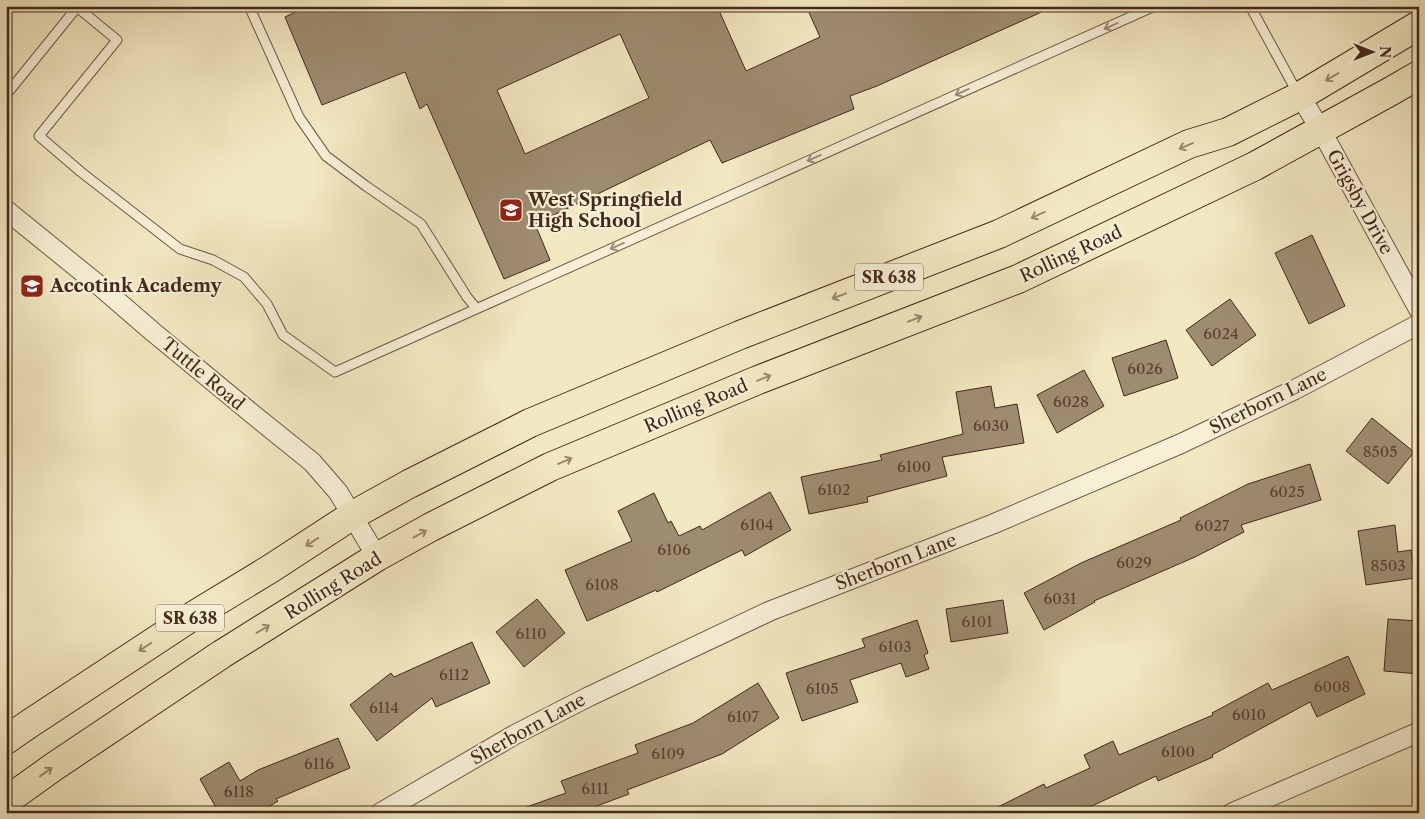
<svg xmlns="http://www.w3.org/2000/svg" width="1425" height="819" font-family="'Libre Caslon Text',serif">
<rect width="100%" height="100%" fill="#f2e8c2"/>
<filter id="stains"><feTurbulence type="fractalNoise" baseFrequency=".004" numOctaves="4"/><feColorMatrix values="0 0 0 0 .2 0 0 0 0 .09 0 0 0 0 .02 0 0 0 .5 -.17"/></filter>
<radialGradient id="worn" r=".72"><stop offset=".6" stop-color="#630" stop-opacity="0"/><stop offset="1" stop-color="#630" stop-opacity=".3"/></radialGradient>
<path fill="#9e8c71" stroke="#44281a" fill-rule="evenodd" d="M 308,6 L 717,6 L 746,71 L 820,37 L 806,6 L 1055,6 L 877,86 L 850,96 L 854,109 L 722,163 L 710,140 L 535,224 L 550,260 L 504,279 L 427,104 L 420,109 L 405,72 L 322,105 L 285,17 ZM 620,34 L 649,98 L 525,154 L 497,90 Z
M 1312,235 L 1345,306 L 1309,324 L 1275,253 Z
M 1230,299 L 1256,335 L 1212,366 L 1186,330 Z
M 1166,340 L 1178,378 L 1124,396 L 1112,358 Z
M 1084,370 L 1104,406 L 1057,433 L 1037,395 Z
M 991,386 L 995,408 L 1017,404 L 1024,443 L 942,457 L 947,476 L 867,497 L 868,502 L 809,514 L 801,477 L 882,460 L 880,455 L 963,434 L 956,392 Z
M 1372,418 L 1414,452 L 1388,484 L 1346,451 Z
M 1310,464 L 1321,500 L 1241,525 L 1244,532 L 1195,557 L 1094,601 L 1095,602 L 1044,630 L 1024,593 L 1081,563 L 1181,520 L 1180,518 L 1248,484 Z
M 770,492 L 791,530 L 745,556 L 742,550 L 657,592 L 656,590 L 587,621 L 565,570 L 632,541 L 618,511 L 654,493 L 668,523 L 671,521 L 679,536 L 700,526 L 702,530 Z
M 1395,525 L 1398,552 L 1411,550 L 1415,578 L 1366,585 L 1358,531 Z
M 537,599 L 565,633 L 524,667 L 496,632 Z
M 1003,600 L 1008,633 L 951,642 L 946,609 Z
M 1388,619 L 1419,621 L 1419,674 L 1384,671 Z
M 917,620 L 928,653 L 924,655 L 929,669 L 906,677 L 901,663 L 850,680 L 858,702 L 802,721 L 786,673 L 865,647 L 862,639 Z
M 472,642 L 490,683 L 436,707 L 432,698 L 377,741 L 350,705 L 391,673 L 394,677 Z
M 1348,656 L 1365,694 L 1317,717 L 1310,702 L 1212,755 L 1213,757 L 1158,781 L 1156,776 L 1077,813 L 986,813 L 1044,784 L 1046,788 L 1090,768 L 1084,755 L 1113,741 L 1119,755 L 1213,715 L 1212,713 L 1268,683 L 1272,690 Z
M 758,683 L 779,718 L 722,754 L 627,790 L 629,794 L 578,813 L 518,813 L 518,810 L 566,793 L 561,781 L 638,753 L 635,745 L 693,723 Z
M 338,738 L 350,768 L 276,799 L 278,801 L 258,813 L 219,813 L 200,779 L 229,762 L 240,781 L 258,770 Z"/>
<g fill="none" stroke-linecap="round" stroke-linejoin="round">
<g stroke="#705844" stroke-width="11">
<path id="lane" d="M 249,6 L 299,117 L 326,156 L 366,186 L 421,224 L 467,297 L 476,308
M 1250,6 L 1298,94
M 77,7 L 117,40 L 39,136 L 81,172 L 180,249 L 213,260 L 244,277 L 267,304 L 283,335 L 335,372 L 1155,6
M 6,95 L 78,6"/>
</g>
<g stroke="#705844" stroke-width="21">
<path id="street" d="M 1300,96 L 1321,130 L 1419,310
M 6,210 L 101,287 L 153,332 L 250,412 L 312,462 L 338,492 L 377,557
M 380,813 L 516,734 L 588,697 L 770,611 L 993,524 L 1180,444 L 1294,390 L 1419,324
M 1232,813 L 1419,732"/>
</g>
<g stroke="#44281a" stroke-width="30">
<path id="primary" d="M 6,740 L 29,724 L 196,614 L 270,569 L 353,515 L 409,484 L 530,423 L 740,335 L 999,234 L 1189,144 L 1228,132 L 1300,96 L 1419,25
M 6,801 L 52,768 L 222,654 L 377,557 L 431,527 L 550,467 L 758,380 L 1018,279 L 1255,166 L 1393,90 L 1419,75"/>
</g>
<use href="#lane" stroke="#f7f0d7" stroke-width="9"/>
<use href="#street" stroke="#f7f0d7" stroke-width="19"/>
<use href="#primary" stroke="#f2e8c2" stroke-width="28"/>
</g>
<defs><path id="oneway-shaft" d="M-6 0H5M1.5-3L5.5 0L1.5 3" fill="none" stroke-width="1.6" stroke-linecap="round" stroke-linejoin="round" transform="scale(1.25)"/></defs>
<g stroke="#9e8c78">
<use href="#oneway-shaft" transform="translate(1111 26) rotate(156)"/>
<use href="#oneway-shaft" transform="translate(962 92) rotate(156)"/>
<use href="#oneway-shaft" transform="translate(814 158) rotate(156)"/>
<use href="#oneway-shaft" transform="translate(617 246) rotate(156)"/>
</g>
<g stroke="#9b886e">
<use href="#oneway-shaft" transform="translate(1332 77) rotate(149)"/>
<use href="#oneway-shaft" transform="translate(1186 146) rotate(157)"/>
<use href="#oneway-shaft" transform="translate(1038 215) rotate(155)"/>
<use href="#oneway-shaft" transform="translate(839 296) rotate(159)"/>
<use href="#oneway-shaft" transform="translate(915 319) rotate(-21)"/>
<use href="#oneway-shaft" transform="translate(764 378) rotate(-22)"/>
<use href="#oneway-shaft" transform="translate(565 461) rotate(-23)"/>
<use href="#oneway-shaft" transform="translate(420 534) rotate(-29)"/>
<use href="#oneway-shaft" transform="translate(312 542) rotate(147)"/>
<use href="#oneway-shaft" transform="translate(263 629) rotate(-31)"/>
<use href="#oneway-shaft" transform="translate(145 647) rotate(146)"/>
<use href="#oneway-shaft" transform="translate(46 772) rotate(-36)"/>
</g>
<defs>
<g id="school-square" transform="scale(1.25)"><rect x="-9" y="-9" width="18" height="18" rx="4" fill="#8f2418" stroke="#f7f0d7"/><path d="M0-5L7-2L0 1L-7-2ZM-4 1L0 2.5L4 1V4Q0 6-4 4Z" fill="#fff"/></g>
</defs>
<g fill-rule="evenodd">
<use href="#school-square" x="511" y="210"/>
<use href="#school-square" x="32" y="286"/>
</g>
<g text-anchor="middle" dominant-baseline="central" stroke-width="4.5" stroke-linejoin="round" paint-order="stroke">
<g font-size="15" fill="#5a4130">
<text x="1221" y="333">6024</text>
<text x="1145" y="368">6026</text>
<text x="1071" y="401">6028</text>
<text x="991" y="425">6030</text>
<text x="1380" y="451">8505</text>
<text x="914" y="466">6100</text>
<text x="834" y="489">6102</text>
<text x="1287" y="491">6025</text>
<text x="757" y="524">6104</text>
<text x="1212" y="525">6027</text>
<text x="674" y="549">6106</text>
<text x="1134" y="562">6029</text>
<text x="1388" y="565">8503</text>
<text x="602" y="584">6108</text>
<text x="1060" y="598">6031</text>
<text x="977" y="621">6101</text>
<text x="531" y="633">6110</text>
<text x="895" y="646">6103</text>
<text x="454" y="674">6112</text>
<text x="1332" y="686">6008</text>
<text x="822" y="688">6105</text>
<text x="384" y="707">6114</text>
<text x="1249" y="714">6010</text>
<text x="743" y="716">6107</text>
<text x="1178" y="751">6100</text>
<text x="668" y="753">6109</text>
<text x="319" y="763">6116</text>
<text x="595" y="788">6111</text>
<text x="239" y="791">6118</text>
</g>
<g fill="#f7f0d7" stroke="#7a6453" stroke-width="1">
<rect x="855" y="263.5" width="68" height="27" rx="4"/>
<rect x="156" y="604.5" width="68" height="27" rx="4"/>
</g>
<g font-size="16" font-weight="bold" fill="#44281a">
<text x="889" y="277">SR 638</text>
<text x="190" y="618">SR 638</text>
</g>
<g font-size="18" font-weight="bold" fill="#44281a" stroke="#f7f0d7" text-anchor="start">
<text x="528" y="200">West Springfield<tspan x="528" dy="21">High School</tspan></text>
<text x="50" y="286">Accotink Academy</text>
</g>
<g font-size="18" fill="#44281a" stroke="#f7f0d7">
<text transform="translate(1360 202) rotate(61)">Grigsby Drive</text>
<text transform="translate(1071 254) rotate(-25)">Rolling Road</text>
<text transform="translate(203 374) rotate(40)">Tuttle Road</text>
<text transform="translate(1268 401) rotate(-26)">Sherborn Lane</text>
<text transform="translate(696 406) rotate(-23)">Rolling Road</text>
<text transform="translate(896 562) rotate(-21)">Sherborn Lane</text>
<text transform="translate(333 586) rotate(-32)">Rolling Road</text>
<text transform="translate(528 729) rotate(-29)">Sherborn Lane</text>
</g>
</g>
<rect width="1425" height="819" fill="none" stroke="#f2e8c2" stroke-width="25"/>
<rect x="8" y="8" width="1410" height="804" fill="none" stroke="#44281a" stroke-width="2.5"/>
<rect x="12" y="12" width="1400" height="794" fill="none" stroke="#44281a"/>
<g transform="translate(1372 52) rotate(90)" stroke="#f7f0d7" stroke-width="4" paint-order="stroke">
<path d="M0-4L9 19L0 12L-9 19Z" fill="#44281a"/>
<text y="-8" font-size="14" font-weight="bold" text-anchor="middle" fill="#44281a">N</text>
</g>
<rect width="100%" height="100%" filter="url(#stains)"/>
<rect width="100%" height="100%" fill="url(#worn)"/>
</svg>
